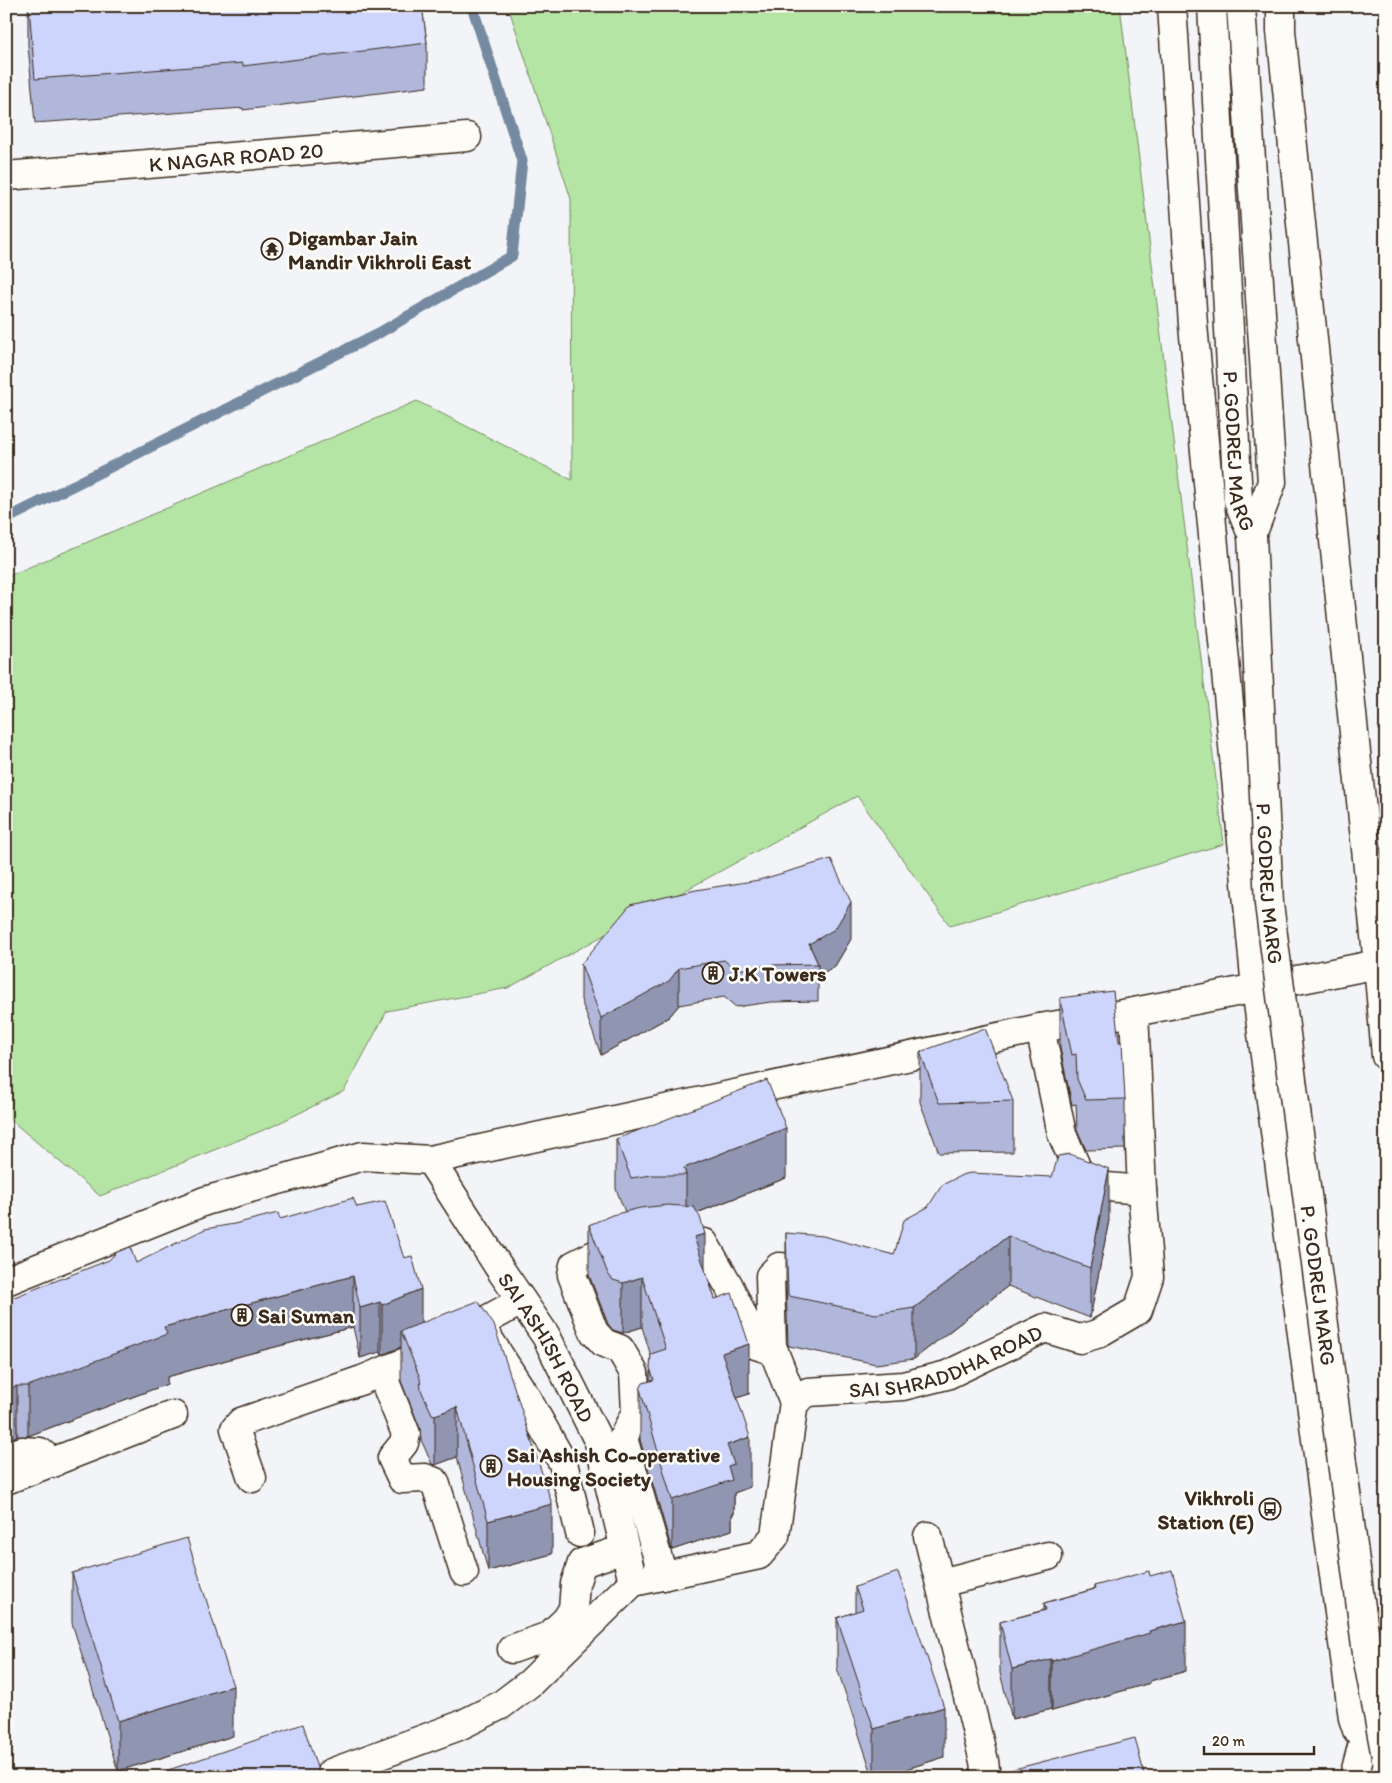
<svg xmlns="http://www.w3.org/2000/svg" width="1392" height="1783" font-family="Itim,sans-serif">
<rect width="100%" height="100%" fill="#f3f4f8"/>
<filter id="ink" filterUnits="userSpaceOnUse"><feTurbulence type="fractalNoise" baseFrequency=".02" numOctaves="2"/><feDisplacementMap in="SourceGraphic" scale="10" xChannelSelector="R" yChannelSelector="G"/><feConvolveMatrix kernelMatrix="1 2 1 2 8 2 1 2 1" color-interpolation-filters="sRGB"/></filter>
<g filter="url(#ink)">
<path fill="#b4e5a5" stroke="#788862" d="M 508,6 L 1120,6 L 1224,844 L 950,926 L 857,796 L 508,988 L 387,1011 L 344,1091 L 271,1127 L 100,1196 L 6,1116 L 6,577 L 417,401 L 572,480 L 571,199 Z"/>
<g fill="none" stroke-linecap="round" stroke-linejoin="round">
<path stroke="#7589a0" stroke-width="11" d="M 6,519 L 379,333 L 512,256 L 522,161 L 472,6"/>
<g stroke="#3b2a1e" stroke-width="31">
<g id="street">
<path d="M 1172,6 L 1193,325 L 1256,988 L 1353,1718 L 1357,1730 L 1365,1735 L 1386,1729"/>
<path d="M 1281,6 L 1281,31 L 1378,964 L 1386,1056"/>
<path id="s1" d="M 6,176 L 467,137"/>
<path d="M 1040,1028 L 1062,1134 L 1084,1185 L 1081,1185"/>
<path id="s2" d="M 430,1160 L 502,1272 L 546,1336 L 599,1442 L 633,1582"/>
<path d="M 1084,1185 L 1142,1190"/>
<path d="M 670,1239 L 704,1243 L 729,1286 L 756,1345 L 774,1351"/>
<path d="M 623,1245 L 600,1252 L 574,1265 L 572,1275 L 594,1332 L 604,1343 L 620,1349 L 634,1373 L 636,1412 L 623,1438 L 663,1576"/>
<path d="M 6,1281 L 205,1201 L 363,1156 L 430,1160 L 1040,1028 L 1134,1012 L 1378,964"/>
<path d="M 521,1301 L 479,1324 L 526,1397 L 563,1463 L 580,1533"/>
<path d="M 381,1372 L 406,1434 L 404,1443 L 392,1458 L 402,1479 L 425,1478 L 435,1482 L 464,1572"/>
<path d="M 794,1402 L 772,1347 L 770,1276 L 779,1267 L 822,1271"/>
<path d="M 6,1457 L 22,1451 L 40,1452 L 53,1463"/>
<path d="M 252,1478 L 235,1429 L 241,1422 L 362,1380 L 435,1350"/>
<path d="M 6,1480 L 173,1415"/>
<path d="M 928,1536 L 984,1761 L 986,1777"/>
<path id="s3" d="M 633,1582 L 759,1555 L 775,1536 L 794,1402 L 808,1392 L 903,1386 L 947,1375 L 1045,1328 L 1080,1339 L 1097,1334 L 1138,1310 L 1149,1277 L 1142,1190 L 1134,1012"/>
<path d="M 940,1583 L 1048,1556"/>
<path d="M 512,1649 L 549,1636 L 566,1620 L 573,1609 L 575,1584 L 582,1563 L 624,1549"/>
<path d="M 331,1773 L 459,1726 L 501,1705 L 530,1683 L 633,1582"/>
<path d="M 1354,1777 L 1365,1735"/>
</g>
</g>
<g stroke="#3b2a1e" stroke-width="31">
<g id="secondary">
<path id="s4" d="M 1212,6 L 1238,500 L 1252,535"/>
<path d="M 1241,6 L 1272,482 L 1252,535"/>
</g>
</g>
<use href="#street" stroke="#fdfcf7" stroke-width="28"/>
<use href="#secondary" stroke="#fdfcf7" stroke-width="28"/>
<g stroke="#3b2a1e" stroke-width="31" stroke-linecap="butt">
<g id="secondary-bridge">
<path id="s5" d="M 1252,535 L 1269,904 L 1368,1661 L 1386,1757"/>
</g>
</g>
<use href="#secondary-bridge" stroke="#fdfcf7" stroke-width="28"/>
</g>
<path fill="#b0b7da" stroke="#3b2a1e" d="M 28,6 L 422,6 L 427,43 L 427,87 L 243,110 L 243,108 L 35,123 L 28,45 Z
M 851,939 L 835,966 L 818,976 L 818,1001 L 771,1002 L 736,1007 L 724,997 L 679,1005 L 669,1017 L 601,1055 L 581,1000 L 581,964 Z
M 1060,998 L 1125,1099 L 1125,1149 L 1086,1150 L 1077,1129 L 1076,1104 L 1072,1105 L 1060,1048 Z
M 920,1052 L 1013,1101 L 1013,1152 L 939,1153 L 920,1102 Z
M 616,1139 L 786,1178 L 697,1213 L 705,1271 L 715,1299 L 749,1394 L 737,1398 L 750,1487 L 734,1493 L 734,1514 L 732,1514 L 732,1530 L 672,1550 L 640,1440 L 640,1389 L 650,1381 L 651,1356 L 642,1327 L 623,1333 L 613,1330 L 608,1324 L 589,1275 L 589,1225 L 625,1212 L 616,1189 Z
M 357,1207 L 552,1554 L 488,1571 L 457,1457 L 435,1465 L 432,1464 L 421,1440 L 420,1428 L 401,1381 L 401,1347 L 382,1355 L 380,1352 L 360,1358 L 353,1327 L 244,1355 L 167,1377 L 167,1384 L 28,1436 L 17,1436 L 12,1298 L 136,1263 L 280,1219 Z
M 928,1207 L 1109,1220 L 1090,1318 L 1008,1286 L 914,1359 L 876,1364 L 789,1346 L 788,1344 L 786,1283 L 786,1233 L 894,1255 Z
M 72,1573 L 233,1736 L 118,1771 L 72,1623 Z
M 1150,1576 L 1186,1671 L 1150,1681 L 1150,1683 L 1052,1711 L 1051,1709 L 1012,1719 L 1000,1673 L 1000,1622 L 1044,1610 L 1044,1603 L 1094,1589 L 1094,1586 Z
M 855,1587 L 944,1757 L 881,1777 L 873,1777 L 837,1668 L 837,1618 L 855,1612 Z"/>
<path fill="#9095b1" stroke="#3b2a1e" d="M 851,902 L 851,939 L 835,966 L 818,976 L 818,964 L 809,944 Z
M 679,968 L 679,1005 L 669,1017 L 601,1055 L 601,1018 Z
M 786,1128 L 786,1178 L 686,1217 L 686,1175 L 684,1168 Z
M 1109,1169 L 1109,1220 L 1090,1318 L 1090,1268 Z
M 705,1234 L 705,1284 L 694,1237 Z
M 1008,1236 L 1008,1286 L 914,1359 L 914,1308 Z
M 353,1276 L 353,1327 L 244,1355 L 167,1377 L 167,1384 L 28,1436 L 28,1386 L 164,1327 L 244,1305 Z
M 642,1277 L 642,1327 L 623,1333 L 623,1283 Z
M 421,1289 L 421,1339 L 401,1331 L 401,1347 L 382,1355 L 382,1305 Z
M 380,1302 L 380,1352 L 360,1358 L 360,1308 Z
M 749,1344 L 749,1394 L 722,1403 L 722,1353 Z
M 17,1386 L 17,1436 L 6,1440 L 6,1390 Z
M 457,1407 L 457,1457 L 435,1465 L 435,1415 Z
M 750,1437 L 750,1487 L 734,1493 L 734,1514 L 732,1514 L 732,1530 L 672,1550 L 672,1500 L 727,1445 Z
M 552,1504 L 552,1554 L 488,1571 L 488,1521 Z
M 1186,1621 L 1186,1671 L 1150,1681 L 1150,1683 L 1052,1711 L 1052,1661 L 1149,1631 Z
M 1051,1659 L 1051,1709 L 1012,1719 L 1012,1669 Z
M 233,1686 L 233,1736 L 118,1771 L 118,1721 Z
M 944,1707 L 944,1757 L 881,1777 L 874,1777 L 874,1729 Z"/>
<path fill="#cdd5fd" stroke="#3b2a1e" d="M 29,6 L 422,6 L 427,43 L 243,66 L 243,63 L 35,79 Z
M 831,859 L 851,902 L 835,929 L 809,944 L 818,964 L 771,965 L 736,970 L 724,960 L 679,968 L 669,981 L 601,1018 L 581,964 L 630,905 L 696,890 L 759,880 Z
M 1113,991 L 1119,1042 L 1122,1042 L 1125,1099 L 1086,1100 L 1077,1079 L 1076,1054 L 1072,1055 L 1060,998 Z
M 985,1028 L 1013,1101 L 939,1103 L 920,1052 Z
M 767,1080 L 786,1128 L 684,1168 L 686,1175 L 652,1175 L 631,1178 L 616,1139 Z
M 1070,1154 L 1109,1169 L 1090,1268 L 1008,1236 L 914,1308 L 876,1314 L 789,1296 L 788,1294 L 786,1233 L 823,1236 L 894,1255 L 904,1220 L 928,1207 L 942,1185 L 962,1175 L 970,1173 L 1052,1177 L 1058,1156 Z
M 353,1198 L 357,1207 L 385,1201 L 404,1258 L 412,1256 L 421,1289 L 382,1305 L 380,1302 L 360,1308 L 353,1276 L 244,1305 L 164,1327 L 167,1334 L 28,1386 L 17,1386 L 6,1390 L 6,1299 L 12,1298 L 109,1260 L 117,1252 L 130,1247 L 136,1263 L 205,1229 L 234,1224 L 278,1213 L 280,1219 Z
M 668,1205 L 694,1207 L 700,1217 L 705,1234 L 694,1237 L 715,1299 L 732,1293 L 749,1344 L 722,1353 L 750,1437 L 727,1445 L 734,1464 L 728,1466 L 732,1480 L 672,1500 L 640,1389 L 643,1383 L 654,1380 L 650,1368 L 651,1354 L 666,1349 L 642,1277 L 623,1283 L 613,1280 L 608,1274 L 589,1225 L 612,1215 L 640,1208 Z
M 478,1301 L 494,1325 L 552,1504 L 488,1521 L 457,1407 L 435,1415 L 432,1414 L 421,1390 L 420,1378 L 401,1331 Z
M 187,1538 L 233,1686 L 118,1721 L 72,1573 Z
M 1172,1570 L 1186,1621 L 1149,1631 L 1150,1633 L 1052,1661 L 1051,1659 L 1012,1669 L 1000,1622 L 1046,1610 L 1044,1603 L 1095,1589 L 1094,1586 L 1149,1571 L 1150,1576 Z
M 898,1572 L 944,1707 L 874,1729 L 837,1618 L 863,1609 L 855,1587 Z
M 303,1724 L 320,1777 L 148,1777 Z
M 1135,1738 L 1145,1777 L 983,1777 Z"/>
</g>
<defs>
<g id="temple-ring" transform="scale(1.125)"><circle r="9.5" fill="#fdfcf7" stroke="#3b2a1e" stroke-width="1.5"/><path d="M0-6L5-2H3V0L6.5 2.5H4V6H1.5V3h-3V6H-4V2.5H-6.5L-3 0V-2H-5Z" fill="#3b2a1e"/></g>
<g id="building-ring" transform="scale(1.125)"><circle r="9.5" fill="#fdfcf7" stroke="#3b2a1e" stroke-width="1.5"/><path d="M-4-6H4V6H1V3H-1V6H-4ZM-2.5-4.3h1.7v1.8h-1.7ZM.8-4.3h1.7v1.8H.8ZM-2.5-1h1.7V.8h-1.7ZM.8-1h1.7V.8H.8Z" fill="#3b2a1e"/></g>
<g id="bus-ring" transform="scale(1.125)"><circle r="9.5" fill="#fdfcf7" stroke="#3b2a1e" stroke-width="1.5"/><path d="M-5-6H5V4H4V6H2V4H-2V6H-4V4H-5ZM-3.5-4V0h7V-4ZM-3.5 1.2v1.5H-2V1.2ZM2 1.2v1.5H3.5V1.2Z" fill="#3b2a1e"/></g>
</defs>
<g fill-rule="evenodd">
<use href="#temple-ring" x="272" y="249"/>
<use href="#building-ring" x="713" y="973"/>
<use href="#building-ring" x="242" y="1315"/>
<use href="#building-ring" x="491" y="1466"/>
<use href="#bus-ring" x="1270" y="1509"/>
</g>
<g text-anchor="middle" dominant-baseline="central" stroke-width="5" stroke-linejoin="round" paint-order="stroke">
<g font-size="21" fill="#3b2a1e" stroke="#fdfcf7">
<text stroke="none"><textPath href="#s1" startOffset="231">K NAGAR ROAD 20</textPath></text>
<text stroke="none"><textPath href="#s4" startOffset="446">P. GODREJ MARG</textPath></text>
<text stroke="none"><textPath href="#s5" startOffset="349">P. GODREJ MARG</textPath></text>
<text stroke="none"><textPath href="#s5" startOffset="754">P. GODREJ MARG</textPath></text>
<text stroke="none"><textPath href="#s2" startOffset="221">SAI ASHISH ROAD</textPath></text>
<text stroke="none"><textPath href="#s3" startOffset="449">SAI SHRADDHA ROAD</textPath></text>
</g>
<g font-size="21" font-weight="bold" fill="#3b2a1e" stroke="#fdfcf7" text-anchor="start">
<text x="288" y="237">Digambar Jain<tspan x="288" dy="24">Mandir Vikhroli East</tspan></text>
<text x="729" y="973">J.K Towers</text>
<text x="258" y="1315">Sai Suman</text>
<text x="507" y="1454">Sai Ashish Co-operative<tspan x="507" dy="24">Housing Society</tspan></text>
<text x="1254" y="1497" text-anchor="end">Vikhroli<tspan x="1254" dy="24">Station (E)</tspan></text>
</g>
</g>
<rect width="1392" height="1783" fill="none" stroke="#fdfcf7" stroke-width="25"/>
<rect x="12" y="12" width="1367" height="1758" fill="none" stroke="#3b2a1e" stroke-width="2" filter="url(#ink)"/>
<path d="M1204 1746v8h110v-8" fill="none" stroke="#3b2a1e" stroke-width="2.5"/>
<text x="1212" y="1746" font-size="15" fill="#3b2a1e" stroke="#fdfcf7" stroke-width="4" paint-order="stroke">20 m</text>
</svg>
